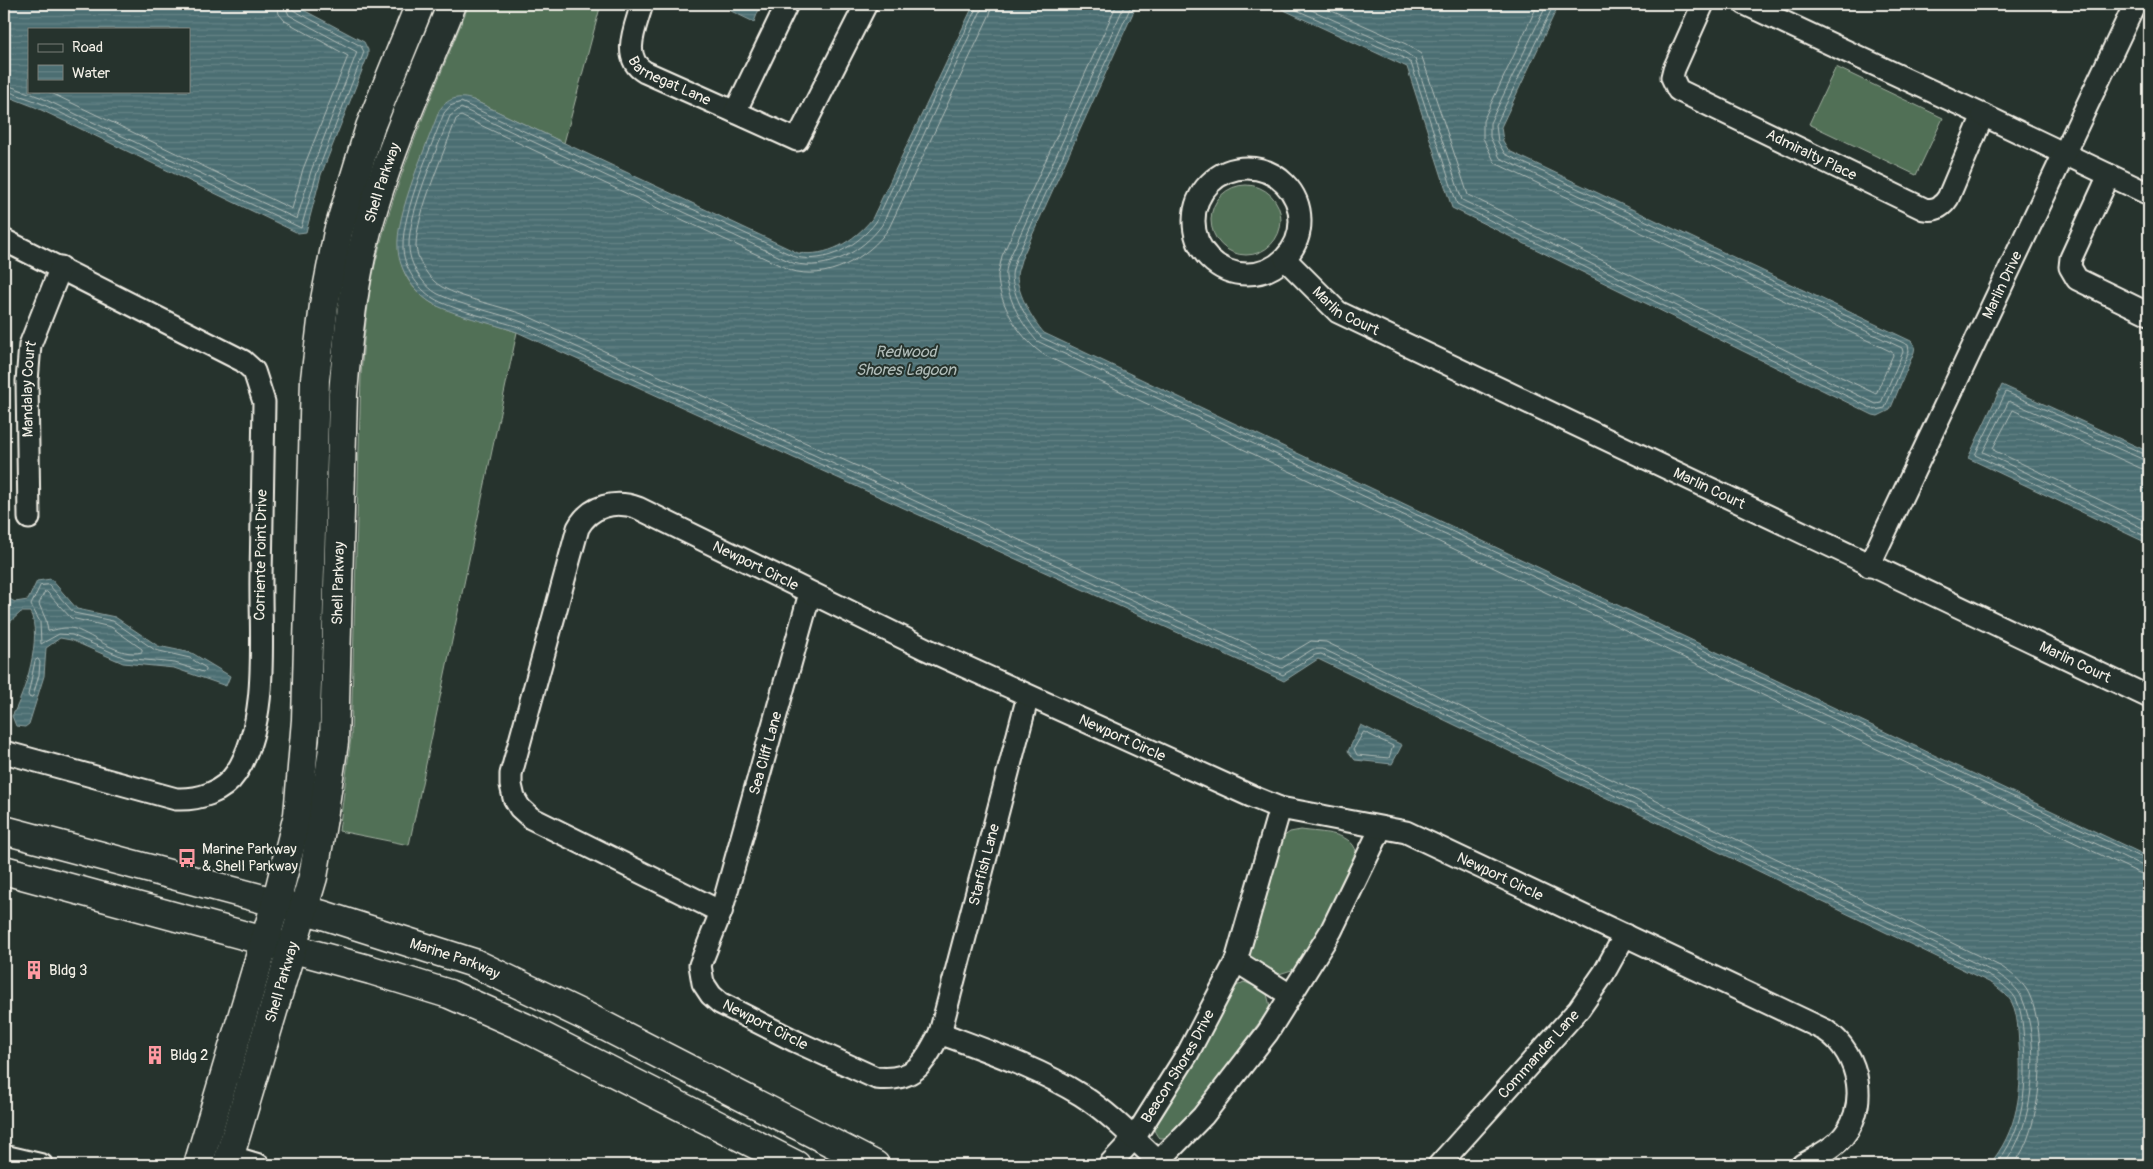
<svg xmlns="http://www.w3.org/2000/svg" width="2153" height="1169" font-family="Pangolin,sans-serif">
<defs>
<pattern id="water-rules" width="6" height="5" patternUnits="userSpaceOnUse" patternTransform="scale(1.25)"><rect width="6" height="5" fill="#4c6e72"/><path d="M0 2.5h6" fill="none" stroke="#668386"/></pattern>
</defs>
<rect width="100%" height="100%" fill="#26332d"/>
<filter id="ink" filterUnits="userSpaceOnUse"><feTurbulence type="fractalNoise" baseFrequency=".02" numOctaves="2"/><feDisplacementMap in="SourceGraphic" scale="10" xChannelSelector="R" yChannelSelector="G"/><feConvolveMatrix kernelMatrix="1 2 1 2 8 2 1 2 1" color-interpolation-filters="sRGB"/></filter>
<g filter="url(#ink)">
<path fill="#516f57" stroke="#a2b0a0" d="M 469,4 L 601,4 L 564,143 L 473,100 L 406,203 C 394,244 394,281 435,305 L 517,332 L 409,845 L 339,831 L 351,737 L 361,375 C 364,339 367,301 375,265 C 396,175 435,89 469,4 Z
M 1836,67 L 1943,118 L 1916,175 L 1809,124 Z
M1211 220a35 35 0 1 1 70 0a35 35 0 1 1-70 0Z
M 1301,830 C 1321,833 1356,831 1357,857 L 1306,953 L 1295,969 L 1279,974 L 1251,960 L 1249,952 L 1283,837 L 1290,832 Z
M 1244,982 L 1266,990 L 1270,1006 L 1267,1012 L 1177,1133 L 1168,1138 L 1159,1138 C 1153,1131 1150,1122 1156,1114 C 1159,1109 1165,1110 1168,1105 C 1189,1076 1206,1043 1221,1011 C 1227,998 1231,987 1244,982 Z"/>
<path fill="url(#water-rules)" stroke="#8fa2a1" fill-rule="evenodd" d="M 4,4 L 292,4 L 364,42 L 368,50 L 368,55 L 321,175 L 306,232 L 298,233 L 35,107 L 4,95 ZM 29,29 L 189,29 L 189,91 L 29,91 Z
M 729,4 L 761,4 L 754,22 L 731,11 Z
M 974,4 L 1137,4 L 1021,260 C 1020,265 1017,271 1017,276 C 1018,295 1032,319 1044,333 L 2149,857 L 2149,1165 L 1989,1165 C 2018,1131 2023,1089 2019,1045 C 2018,1032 2018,1015 2012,1003 C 2008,995 1999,989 1993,984 L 1318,659 L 1284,681 L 517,332 C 495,324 449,314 430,302 C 413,291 399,269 398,249 C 395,214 427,145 439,111 C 447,98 459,95 473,100 L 798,253 C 828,257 853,242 872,219 Z
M 1271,4 L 1559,4 L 1501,127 L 1503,141 L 1509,151 L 1911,341 L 1915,346 L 1914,352 L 1890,410 L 1878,416 L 1873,415 L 1452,208 L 1407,67 Z
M 2002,385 L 2149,452 L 2149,544 L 1968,458 Z
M 51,579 L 77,609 L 115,617 L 158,646 L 192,653 L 230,676 L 226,686 L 174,668 L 123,663 L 71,640 L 60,638 L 46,648 L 44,676 L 29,724 L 25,727 L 16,726 L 12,716 C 25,694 43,636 30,612 L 21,612 L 9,623 L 4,623 L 4,596 L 15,602 L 28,600 L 37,581 Z
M 1361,725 L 1402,745 L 1392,764 L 1355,760 L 1348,751 Z"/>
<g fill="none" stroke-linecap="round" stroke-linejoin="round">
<path stroke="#b1bdb9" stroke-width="1" d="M 978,4 L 876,222 C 857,246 827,264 796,257 L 461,102 L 450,106 L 444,113 C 431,147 402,212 403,247 C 403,266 417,288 433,298 C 450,309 497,320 519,327 L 1283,675 L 1315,655 L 1321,654 L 1995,979 C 2003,985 2013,992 2017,1001 C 2022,1013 2023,1029 2024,1042 C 2027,1085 2025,1131 1995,1165
M 984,4 L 882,225 C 863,251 827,272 793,263 L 461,108 L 450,116 C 437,149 408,213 409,247 C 409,264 423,286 438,294 C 462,306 496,312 522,322 L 1282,668 L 1313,649 L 1323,649 L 1998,974 C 2007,980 2018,988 2022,998 C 2041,1042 2035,1129 2003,1165
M 992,4 L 990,14 L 889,228 C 869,258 826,282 790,270 L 461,116 L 456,119 C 445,151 416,214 416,246 C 417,261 429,280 442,287 C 463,299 501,306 525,315 L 1281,659 L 1311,641 L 1326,642 L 2002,967 C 2012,974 2024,983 2029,994 C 2048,1034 2043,1131 2013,1165
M 1117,4 L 1002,256 C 1001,262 999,269 998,275 C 998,304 1022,342 1046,356 L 2139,873 L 2149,875
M 1125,4 L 1010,257 C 1008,263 1005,271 1006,277 C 1008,300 1022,325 1037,341 L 2143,866 L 2149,868
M 1132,4 L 1016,259 C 1015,264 1012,270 1012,275 C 1012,295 1028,322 1041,337 L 2149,861
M 1283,4 L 1400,56 L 1411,63 L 1457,204 L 1875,410 L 1885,408 L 1909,351 L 1908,345 L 1505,154 L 1498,142 L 1496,125 L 1554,4
M 1298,4 L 1403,51 L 1415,59 L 1462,200 L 1876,404 L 1881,403 L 1903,352 L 1902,348 L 1500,158 L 1490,137 L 1490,123 L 1547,4
M 1316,4 L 1406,44 L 1421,54 L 1468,195 L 1876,394 L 1893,355 L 1892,352 L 1495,163 L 1483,138 L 1483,121 L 1538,4
M 4,84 L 40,97 L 297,219 L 311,171 L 357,52 L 289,15 L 284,4
M 4,90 L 38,102 L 301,228 L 317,173 L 364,52 L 361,46 L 293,10 L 291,4
M 47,91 L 292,209 L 303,169 L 348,56 L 285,21 L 279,14 L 277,4
M 2149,456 L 2006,392 L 1975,455 L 2149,538
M 2149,462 L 2009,401 L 1983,452 L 2149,531
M 2149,470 L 2140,468 L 2013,410 L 1993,448 L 1995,451 L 2149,523
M 49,585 L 74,613 L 113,621 L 155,650 L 190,658 L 206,668 L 206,671 L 203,672 L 175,663 L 125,658 L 72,635 L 59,634 L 41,644 L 40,622 L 31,605 L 40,586 Z
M 47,592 L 71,618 L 111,627 L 142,649 L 142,652 C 119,658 95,636 75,629 C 64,626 57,630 48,631 L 46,620 L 39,604 L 44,593 Z
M 38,659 L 40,662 L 39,675 L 33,696 L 30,698 L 28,695 L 35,661 Z
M 1364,732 L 1393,746 L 1389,758 L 1357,755 L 1354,749 Z"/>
<g stroke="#f4f1e8" stroke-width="25">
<g id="street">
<path id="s1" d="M 642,4 C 636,26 620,58 645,72 L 735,112"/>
<path d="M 787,4 L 735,112 L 797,140 L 866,4"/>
<path id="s2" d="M 1703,4 L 1674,69 L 1672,77 L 1678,90 L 1924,209 C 1935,211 1942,207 1948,198 L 1983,115 L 1745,4"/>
<path d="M 1983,115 L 2109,175"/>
<circle cx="1247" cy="221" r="53"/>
<path d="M 2149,194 L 2109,175 L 2071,258 L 2070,267 L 2077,279 L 2149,314"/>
<path d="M 4,240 L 243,361 L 254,371 L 264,402 C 263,460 262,518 261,577 C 260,635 270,722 236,773 C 223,793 198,800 176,799 L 4,752"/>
<path id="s3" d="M 1285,259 L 1338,312 L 2149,697"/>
<path id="s4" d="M 29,518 L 27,381 L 30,345 L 61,267"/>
<path id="s5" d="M 1869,566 L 2135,4"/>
<path id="s6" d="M 721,912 L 810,593"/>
<path d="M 1236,961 L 1290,995"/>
<path id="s7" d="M 940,1033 L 1028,696"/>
<path d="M 4,1156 L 42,1165"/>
<path d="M 229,1156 L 259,1165"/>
<path id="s8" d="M 1109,1165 L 1135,1137 L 1188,1053 L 1236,961 L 1280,808"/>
<path d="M 1155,1165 L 1203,1116 L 1268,1032 L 1331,931 L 1381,828"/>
<path id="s9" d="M 1162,1165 C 1136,1141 1111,1114 1081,1095 C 1038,1068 987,1051 940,1033 C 924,1063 915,1082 876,1078 L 795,1041 L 720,1003 L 711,995 L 703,983 L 700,965 L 721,912 L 531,818 L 520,808 L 514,798 L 511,785 L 511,774 L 578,528 C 590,505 616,500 638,508 L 926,649 L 1253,797 L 1280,808 L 1406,832 L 1825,1030 C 1861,1053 1871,1111 1838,1142 C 1827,1152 1814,1158 1802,1165"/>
<path id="s10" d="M 1439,1165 L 1579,1009 L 1604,973 L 1625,935"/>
</g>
</g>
<g stroke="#f4f1e8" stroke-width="31">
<g id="secondary">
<path id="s11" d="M 4,830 L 323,915 L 474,963 L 589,1018 L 875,1165"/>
<path d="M 4,870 L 371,970 L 449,994 L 524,1027 L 796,1165"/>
<path d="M 198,1165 L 276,903 L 298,815 L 306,720 L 315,379 L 324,305 L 338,232 L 370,127 L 420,4"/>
<path id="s12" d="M 227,1165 L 313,877 L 323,818 L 334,742 L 343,394 C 348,331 355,267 374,206 C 395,137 425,71 452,4"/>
</g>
</g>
<use href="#street" stroke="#26332d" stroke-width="21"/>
<use href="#secondary" stroke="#26332d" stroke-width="28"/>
</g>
</g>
<defs>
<g id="bus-bare" transform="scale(1.5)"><path d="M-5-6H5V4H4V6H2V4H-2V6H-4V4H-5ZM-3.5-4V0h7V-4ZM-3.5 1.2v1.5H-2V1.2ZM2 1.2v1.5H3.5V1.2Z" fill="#ff9aa2" stroke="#26332d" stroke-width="2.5" paint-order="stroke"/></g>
<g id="building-bare" transform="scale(1.5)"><path d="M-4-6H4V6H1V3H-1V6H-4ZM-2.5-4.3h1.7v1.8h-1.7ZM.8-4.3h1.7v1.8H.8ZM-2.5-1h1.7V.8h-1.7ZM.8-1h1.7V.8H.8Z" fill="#ff9aa2" stroke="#26332d" stroke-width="2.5" paint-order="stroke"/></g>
</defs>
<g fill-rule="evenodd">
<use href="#bus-bare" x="187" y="858"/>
<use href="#building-bare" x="34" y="970"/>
<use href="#building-bare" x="155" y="1055"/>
</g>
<g text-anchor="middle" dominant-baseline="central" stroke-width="4" stroke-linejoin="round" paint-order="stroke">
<g font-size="15" fill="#f4f1e8" stroke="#26332d">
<text stroke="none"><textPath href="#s1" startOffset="100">Barnegat Lane</textPath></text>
<text stroke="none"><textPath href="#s2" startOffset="242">Admiralty Place</textPath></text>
<text stroke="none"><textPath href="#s12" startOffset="1001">Shell Parkway</textPath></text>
<text stroke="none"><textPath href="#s5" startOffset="311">Marlin Drive</textPath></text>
<text stroke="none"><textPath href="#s3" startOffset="81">Marlin Court</textPath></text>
<text stroke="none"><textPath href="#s4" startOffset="129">Mandalay Court</textPath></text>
<text stroke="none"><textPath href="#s3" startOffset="486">Marlin Court</textPath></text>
<text transform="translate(261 555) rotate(-89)">Corriente Point Drive</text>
<text stroke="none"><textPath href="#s9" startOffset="1340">Newport Circle</textPath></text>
<text stroke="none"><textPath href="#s12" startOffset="596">Shell Parkway</textPath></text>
<text stroke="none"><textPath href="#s3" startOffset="891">Marlin Court</textPath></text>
<text stroke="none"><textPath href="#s9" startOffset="1745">Newport Circle</textPath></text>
<text stroke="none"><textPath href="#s6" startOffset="165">Sea Cliff Lane</textPath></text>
<text stroke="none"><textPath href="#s7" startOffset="174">Starfish Lane</textPath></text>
<text stroke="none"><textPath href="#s9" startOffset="2150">Newport Circle</textPath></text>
<text stroke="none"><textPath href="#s11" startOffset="469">Marine Parkway</textPath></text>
<text stroke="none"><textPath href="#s12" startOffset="191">Shell Parkway</textPath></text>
<text transform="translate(765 1025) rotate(27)">Newport Circle</text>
<text stroke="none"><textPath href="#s10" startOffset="149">Commander Lane</textPath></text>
<text stroke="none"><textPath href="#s8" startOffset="121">Beacon Shores Drive</textPath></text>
</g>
<g font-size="15" fill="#f4f1e8" stroke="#26332d" text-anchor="start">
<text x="202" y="849">Marine Parkway<tspan x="202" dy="17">&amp; Shell Parkway</tspan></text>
<text x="49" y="970">Bldg 3</text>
<text x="170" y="1055">Bldg 2</text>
</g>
<g font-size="16" font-style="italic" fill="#b1bdb9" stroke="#26332d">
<text x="906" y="352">Redwood<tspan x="906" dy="18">Shores Lagoon</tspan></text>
</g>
</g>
<rect width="2153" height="1169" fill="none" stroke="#26332d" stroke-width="20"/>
<rect x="10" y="10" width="2133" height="1149" fill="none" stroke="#f4f1e8" stroke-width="2" filter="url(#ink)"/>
<rect x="28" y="28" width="162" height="65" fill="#26332d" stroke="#787f78"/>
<rect x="38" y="44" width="25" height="8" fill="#26332d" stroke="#787f78"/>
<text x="72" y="52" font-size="15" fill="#f4f1e8">Road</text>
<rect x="38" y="65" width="25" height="15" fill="url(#water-rules)" stroke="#787f78"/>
<text x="72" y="78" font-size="15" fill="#f4f1e8">Water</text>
</svg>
